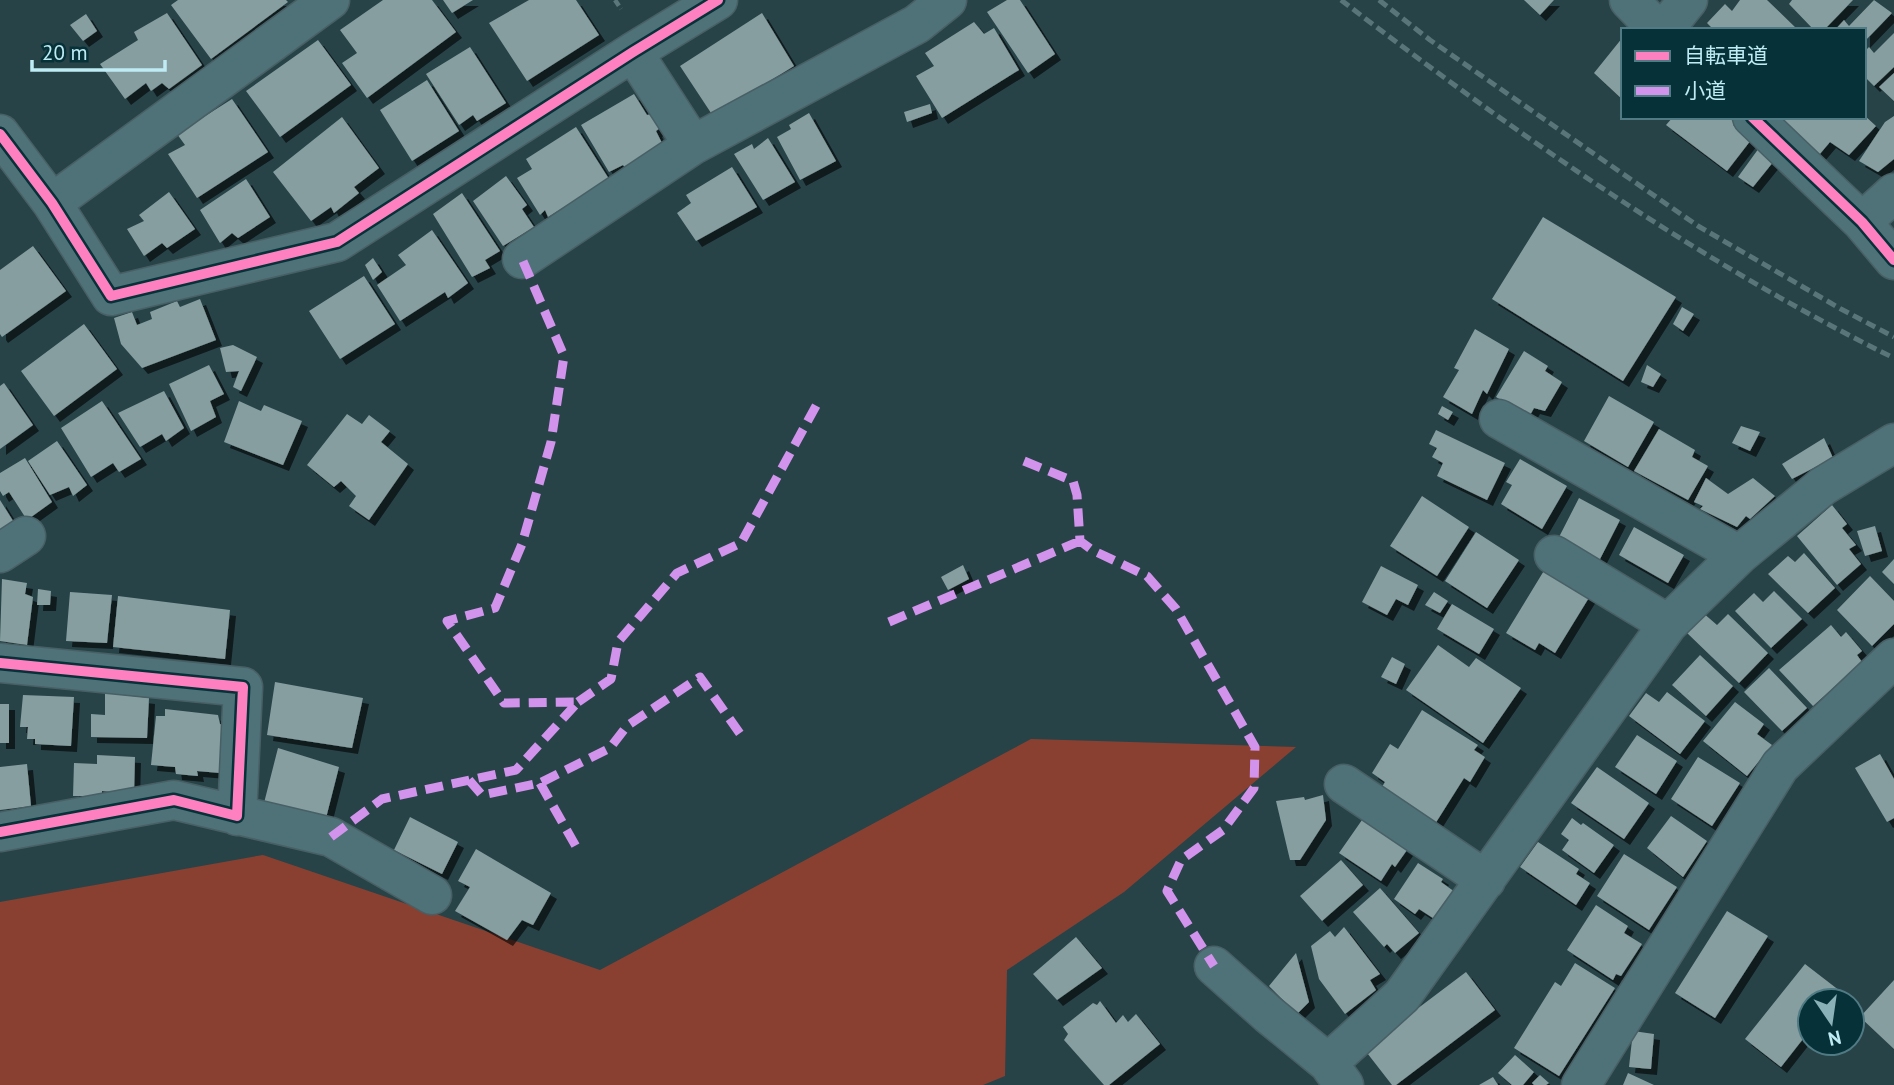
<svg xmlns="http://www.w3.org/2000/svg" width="1894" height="1085" font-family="'PT Sans','Noto Sans JP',sans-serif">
<defs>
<filter id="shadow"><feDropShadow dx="6" dy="6" stdDeviation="0" flood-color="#0009"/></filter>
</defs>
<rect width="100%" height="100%" fill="#274348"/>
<path fill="#8a4031" d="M 1031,739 L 1296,747 L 1124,892 L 1007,970 L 1005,1076 L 983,1085 L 0,1085 L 0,902 L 263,855 L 600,970 Z"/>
<path fill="#869e9f" filter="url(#shadow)" d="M 178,0 L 286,0 L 288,2 L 211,59 L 171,5 Z
M 383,0 L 432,0 L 456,32 L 367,98 L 342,63 L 357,53 L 340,30 Z
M 443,0 L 473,0 L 452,13 Z
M 529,0 L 576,0 L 599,35 L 527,81 L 489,23 Z
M 1007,0 L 1020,0 L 1055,54 L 1028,73 L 987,12 Z
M 1524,0 L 1554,0 L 1540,15 Z
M 1740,0 L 1767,0 L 1798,30 L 1714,30 L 1707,23 L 1725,4 L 1732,11 Z
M 1792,0 L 1853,0 L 1824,30 L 1814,30 L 1789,4 Z
M 1874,0 L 1892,13 L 1864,42 L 1864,30 L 1835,30 L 1844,20 L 1849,26 Z
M 167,13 L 202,65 L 169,89 L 162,83 L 151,91 L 146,83 L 125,99 L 100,64 L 138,40 L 134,32 Z
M 762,13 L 794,66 L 713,116 L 680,66 Z
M 86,14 L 97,31 L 83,41 L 70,25 Z
M 974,22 L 984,34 L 994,28 L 1019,70 L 942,118 L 916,76 L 934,66 L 925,53 Z
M 1894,33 L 1894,67 L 1874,86 L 1864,76 L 1864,52 L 1869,47 L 1874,53 Z
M 1623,37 L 1623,100 L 1594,73 Z
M 318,40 L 351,85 L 280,137 L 246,91 Z
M 470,47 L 506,103 L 477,121 L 473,115 L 459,125 L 426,74 Z
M 1894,73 L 1894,101 L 1879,87 Z
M 427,80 L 459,131 L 412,161 L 380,110 Z
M 634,94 L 647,115 L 652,114 L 660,128 L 656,131 L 663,145 L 626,169 L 623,165 L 609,172 L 581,125 Z
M 232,99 L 268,152 L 197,198 L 168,154 L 185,145 L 177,134 Z
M 930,104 L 932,113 L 907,122 L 904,112 Z
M 809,113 L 836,161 L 800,180 L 777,137 L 791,129 L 789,125 Z
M 1864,115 L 1876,126 L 1849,155 L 1830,142 L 1819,155 L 1783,122 L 1786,117 L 1864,117 Z
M 1894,116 L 1894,159 L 1878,172 L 1859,161 L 1885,122 Z
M 342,117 L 379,168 L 354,187 L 359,193 L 334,213 L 331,207 L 311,221 L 273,172 Z
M 1673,117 L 1734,117 L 1738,120 L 1733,125 L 1751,140 L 1727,171 L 1666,125 Z
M 576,127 L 609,179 L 548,217 L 545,210 L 540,215 L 517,178 L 532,169 L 526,159 Z
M 768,138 L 795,182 L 763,200 L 734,154 L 752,144 L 754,149 Z
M 1759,148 L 1774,161 L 1753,187 L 1738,177 Z
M 732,167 L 757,207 L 696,241 L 677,213 L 691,203 L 686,195 Z
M 506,176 L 527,205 L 522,209 L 534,227 L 503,246 L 473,201 Z
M 246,179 L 270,217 L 238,238 L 232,233 L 220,243 L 200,210 Z
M 169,192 L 195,229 L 167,248 L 162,243 L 144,256 L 127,229 L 144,221 L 139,215 Z
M 462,193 L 500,251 L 485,260 L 490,268 L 472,277 L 433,214 Z
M 1543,217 L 1676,297 L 1623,381 L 1492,299 Z
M 432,230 L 468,283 L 448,298 L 445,292 L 400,321 L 377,285 L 406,265 L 398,255 Z
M 33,246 L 66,291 L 2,337 L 0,334 L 0,270 Z
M 373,258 L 382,272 L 373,280 L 365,265 Z
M 364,276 L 395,324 L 340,359 L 309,311 Z
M 200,299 L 216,340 L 142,368 L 121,344 L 114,318 L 132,312 L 137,325 L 152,319 L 150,312 L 177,301 L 180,307 Z
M 1682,307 L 1694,314 L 1683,331 L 1673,324 Z
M 84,324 L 117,369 L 54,416 L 21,371 Z
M 1475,329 L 1509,349 L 1487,394 L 1483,390 L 1472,414 L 1443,397 L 1459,370 L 1454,368 Z
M 233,345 L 257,357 L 241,391 L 233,387 L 239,371 L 226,372 L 220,348 Z
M 1524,351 L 1548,366 L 1545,371 L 1562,382 L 1545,411 L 1534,408 L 1529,417 L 1496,397 Z
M 209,365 L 224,394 L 210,401 L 216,417 L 191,431 L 169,384 Z
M 1647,365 L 1661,374 L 1653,387 L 1641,382 Z
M 4,383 L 33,425 L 0,449 L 0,386 Z
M 164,391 L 184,428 L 166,441 L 162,434 L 140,447 L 118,413 Z
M 1609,396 L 1654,422 L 1628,467 L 1584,441 Z
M 102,401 L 141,459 L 119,472 L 113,463 L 91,477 L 61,428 Z
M 239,401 L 261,411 L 264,405 L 302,421 L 283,465 L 224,442 Z
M 1442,406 L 1453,412 L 1448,420 L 1438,414 Z
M 347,414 L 362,424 L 369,415 L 390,431 L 381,442 L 408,464 L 369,520 L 349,506 L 356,496 L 341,481 L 334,487 L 307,465 Z
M 1741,426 L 1760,432 L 1750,451 L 1732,443 Z
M 1659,429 L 1695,450 L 1692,457 L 1708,466 L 1688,500 L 1634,471 Z
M 1436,430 L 1505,463 L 1487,500 L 1437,476 L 1443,463 L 1432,457 L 1437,448 L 1429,444 Z
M 1824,438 L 1833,458 L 1792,479 L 1782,464 Z
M 57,441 L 87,485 L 73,496 L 69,487 L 50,495 L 28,461 Z
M 25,458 L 52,502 L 27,520 L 9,492 L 3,496 L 0,491 L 0,473 Z
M 1520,459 L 1567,486 L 1542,529 L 1501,504 L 1512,485 L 1506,482 Z
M 1706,478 L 1728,494 L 1753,478 L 1775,496 L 1750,519 L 1746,516 L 1737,527 L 1700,509 L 1703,506 L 1694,502 Z
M 1422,496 L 1469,527 L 1437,576 L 1390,546 Z
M 1579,498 L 1620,520 L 1599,561 L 1558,539 Z
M 0,500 L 15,524 L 0,533 Z
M 1832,505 L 1847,524 L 1842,528 L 1856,545 L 1849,549 L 1861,564 L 1837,585 L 1797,536 Z
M 1875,526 L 1882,551 L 1865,556 L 1857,531 Z
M 1634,527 L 1684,555 L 1668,583 L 1619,555 Z
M 1476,532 L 1519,560 L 1487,608 L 1445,581 Z
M 1804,553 L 1835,588 L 1808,613 L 1768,574 L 1788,556 L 1795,562 Z
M 1894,559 L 1894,584 L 1882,572 Z
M 963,565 L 969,579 L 948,590 L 941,577 Z
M 1381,566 L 1418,585 L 1408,605 L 1396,599 L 1387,615 L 1362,602 Z
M 1545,569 L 1590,596 L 1555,653 L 1539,643 L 1535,650 L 1506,633 Z
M 1870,576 L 1894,601 L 1894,624 L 1872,646 L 1837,610 Z
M 2,579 L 27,583 L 25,594 L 33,597 L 27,645 L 0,641 Z
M 38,589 L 51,591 L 50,605 L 37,605 Z
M 1774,591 L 1802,619 L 1771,648 L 1735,611 L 1754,593 L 1763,602 Z
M 70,592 L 112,595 L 107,643 L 66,641 Z
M 1434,592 L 1448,601 L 1440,613 L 1425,605 Z
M 118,596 L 230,610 L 225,659 L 113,647 Z
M 1452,604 L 1494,629 L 1479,654 L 1437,629 Z
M 1702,612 L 1717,625 L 1728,614 L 1768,653 L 1739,683 L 1685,631 Z
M 1831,625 L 1841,637 L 1846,632 L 1862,651 L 1857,655 L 1862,662 L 1813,706 L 1779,670 Z
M 1438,645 L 1469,667 L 1476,658 L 1521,688 L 1483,743 L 1406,690 Z
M 1700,655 L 1733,686 L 1706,716 L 1672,685 Z
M 1392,657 L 1405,664 L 1396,684 L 1381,677 Z
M 1769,668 L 1807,708 L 1782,731 L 1744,692 Z
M 275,682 L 363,698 L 352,748 L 267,735 Z
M 1667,692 L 1705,721 L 1680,754 L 1629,716 L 1646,693 L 1659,702 Z
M 105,693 L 149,698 L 147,738 L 91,737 L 91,714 L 105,715 Z
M 23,695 L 74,697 L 71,746 L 35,744 L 35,739 L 27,739 L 28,727 L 20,727 Z
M 1735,702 L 1764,724 L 1757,734 L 1772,745 L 1747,776 L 1703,741 Z
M 0,704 L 9,704 L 9,743 L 0,743 Z
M 165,709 L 218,715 L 220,724 L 226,726 L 220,773 L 197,771 L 198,776 L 176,774 L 175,767 L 151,765 L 156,716 L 165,716 Z
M 1422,710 L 1478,745 L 1474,750 L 1485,757 L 1470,782 L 1464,778 L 1435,824 L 1380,790 L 1385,782 L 1372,773 L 1390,744 L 1398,749 Z
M 1637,735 L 1677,761 L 1656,794 L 1615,767 Z
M 278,748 L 339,767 L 326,818 L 264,803 Z
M 1880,754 L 1894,779 L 1894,818 L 1887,822 L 1855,768 Z
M 97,755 L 135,757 L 134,794 L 102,791 L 102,796 L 73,796 L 74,763 L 97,764 Z
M 1698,757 L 1740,783 L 1712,826 L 1671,799 Z
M 27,764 L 31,806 L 0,810 L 0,767 Z
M 1597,767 L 1649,803 L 1624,839 L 1571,803 Z
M 1323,795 L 1326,820 L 1300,860 L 1290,860 L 1276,801 L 1304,797 L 1305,800 Z
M 1671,816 L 1707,841 L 1683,877 L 1647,848 Z
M 410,817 L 458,842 L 442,874 L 394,850 Z
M 1572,818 L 1581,825 L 1583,823 L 1614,845 L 1594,873 L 1562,850 L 1569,840 L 1561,834 Z
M 1362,820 L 1407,850 L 1395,867 L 1392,864 L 1381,881 L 1339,853 Z
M 1538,842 L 1579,869 L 1576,874 L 1590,883 L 1576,905 L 1520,867 Z
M 476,849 L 551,893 L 533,925 L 522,920 L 507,940 L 455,911 L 470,887 L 458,881 Z
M 1624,854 L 1677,887 L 1649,930 L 1597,896 Z
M 1341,860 L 1363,885 L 1322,921 L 1300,896 Z
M 1418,863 L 1443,879 L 1441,882 L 1455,892 L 1436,920 L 1419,909 L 1415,914 L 1394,899 Z
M 1380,888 L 1419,933 L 1395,953 L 1387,944 L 1384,947 L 1353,912 Z
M 1596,905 L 1628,926 L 1624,933 L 1642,944 L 1621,976 L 1616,974 L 1613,980 L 1567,950 Z
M 1727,911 L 1768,936 L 1715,1018 L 1675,993 Z
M 1344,927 L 1380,974 L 1370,980 L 1376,990 L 1345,1014 L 1319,979 L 1311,946 L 1330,931 L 1335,937 Z
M 1076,937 L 1102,968 L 1057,1000 L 1033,974 Z
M 1296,953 L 1309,1002 L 1297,1014 L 1269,986 Z
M 1575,963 L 1615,988 L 1559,1076 L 1514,1048 L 1555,982 L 1561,986 Z
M 1805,964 L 1840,991 L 1833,1001 L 1810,1001 L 1810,1030 L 1781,1067 L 1745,1039 Z
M 1466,972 L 1495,1010 L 1396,1085 L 1392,1085 L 1364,1049 Z
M 1894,980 L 1894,1049 L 1860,1017 Z
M 1100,1001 L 1116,1023 L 1123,1015 L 1128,1022 L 1136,1014 L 1160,1044 L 1109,1085 L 1104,1085 L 1064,1040 L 1068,1034 L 1063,1027 L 1093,1003 L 1097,1005 Z
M 1633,1031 L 1654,1034 L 1651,1069 L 1629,1067 Z
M 1515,1055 L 1534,1072 L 1523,1085 L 1512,1085 L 1498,1073 Z
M 1628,1073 L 1654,1085 L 1623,1085 Z
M 1540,1075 L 1549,1083 L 1546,1085 L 1534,1085 L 1532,1083 Z
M 1493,1077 L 1498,1085 L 1479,1085 Z"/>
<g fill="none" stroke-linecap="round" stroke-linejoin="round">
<g stroke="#486065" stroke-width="41">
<path id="minor" d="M 1629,0 L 1658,30
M 1664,30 L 1688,0
M 633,52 L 693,145
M 1752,117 L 1862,222 L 1894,260
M 0,134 L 52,203 L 111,296 L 337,242 L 633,52 L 718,0
M 52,203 L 330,0
M 1862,222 L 1894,193
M 522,259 L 693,145 L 917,24 L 947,0
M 1499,419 L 1739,555
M 0,553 L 26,536
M 1554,555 L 1668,624
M 0,663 L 243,687 L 237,816
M 1344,784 L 1486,880
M 0,832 L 174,800 L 331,837 L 432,895
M 1214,966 L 1268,1014 L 1328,1063 L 1344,1085
M 1328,1063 L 1402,996 L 1668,624 L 1739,555 L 1823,486 L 1894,443
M 1581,1085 L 1780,766 L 1894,658"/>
</g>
<path stroke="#5c777c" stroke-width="4.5" stroke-dasharray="7 3.5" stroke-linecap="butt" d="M 615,0 L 621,9"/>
<use href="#minor" stroke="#4f7178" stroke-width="38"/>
<path stroke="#597579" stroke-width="5" stroke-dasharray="10 5" stroke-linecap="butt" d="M 1341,0 C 1513,132 1699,262 1894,358
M 1379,0 L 1430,40 L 1698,226 L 1841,309 L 1894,337"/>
<path stroke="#d193ec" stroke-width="9" stroke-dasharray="18 9" stroke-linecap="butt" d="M 1024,461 L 1073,481 L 1077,495 L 1080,541 L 1092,550 L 1147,576 L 1176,609 L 1255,747 L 1254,788 L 1223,830 L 1181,860 L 1167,891 L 1214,966
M 889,622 L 1080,541
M 578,702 L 611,679 L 618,642 L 677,573 L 741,543 L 817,404
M 469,780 L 482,795 L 540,783 L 610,748 L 627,726 L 700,677 L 741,735
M 540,783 L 578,850
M 331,837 L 382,799 L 516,770 L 578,702 L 504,703 L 447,621 L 495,608 L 522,544 L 551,442 L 564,356 L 522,259"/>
<g stroke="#063139" stroke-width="15">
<path id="cycleway" d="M 1752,117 L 1862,222 L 1894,260
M 0,134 L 52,203 L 111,296 L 337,242 L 633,52 L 718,0
M 0,663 L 243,687 L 237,816 L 174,800 L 0,832"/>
</g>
<use href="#cycleway" stroke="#ff80c0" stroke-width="10"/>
</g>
<rect x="1621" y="28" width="245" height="91" fill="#063139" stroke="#507b84" stroke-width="2"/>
<rect x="1635" y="51" width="35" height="10" fill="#ff80c0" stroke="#507b84" stroke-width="2"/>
<text x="1684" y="63" font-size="21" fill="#bfebf4">自転車道</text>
<rect x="1635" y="86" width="35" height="10" fill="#d193ec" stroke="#507b84" stroke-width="2"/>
<text x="1684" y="98" font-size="21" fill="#bfebf4">小道</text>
<g transform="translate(1831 1022) rotate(167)"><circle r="33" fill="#063139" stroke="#507b84" stroke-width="2"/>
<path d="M0-5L12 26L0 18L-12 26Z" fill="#8ab0b8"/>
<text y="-10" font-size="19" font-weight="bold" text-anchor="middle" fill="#bfebf4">N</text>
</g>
<path d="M32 60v10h133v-10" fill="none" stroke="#bfebf4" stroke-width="3.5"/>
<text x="42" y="60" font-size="21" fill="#bfebf4" stroke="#063139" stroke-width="5" paint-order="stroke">20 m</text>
</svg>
